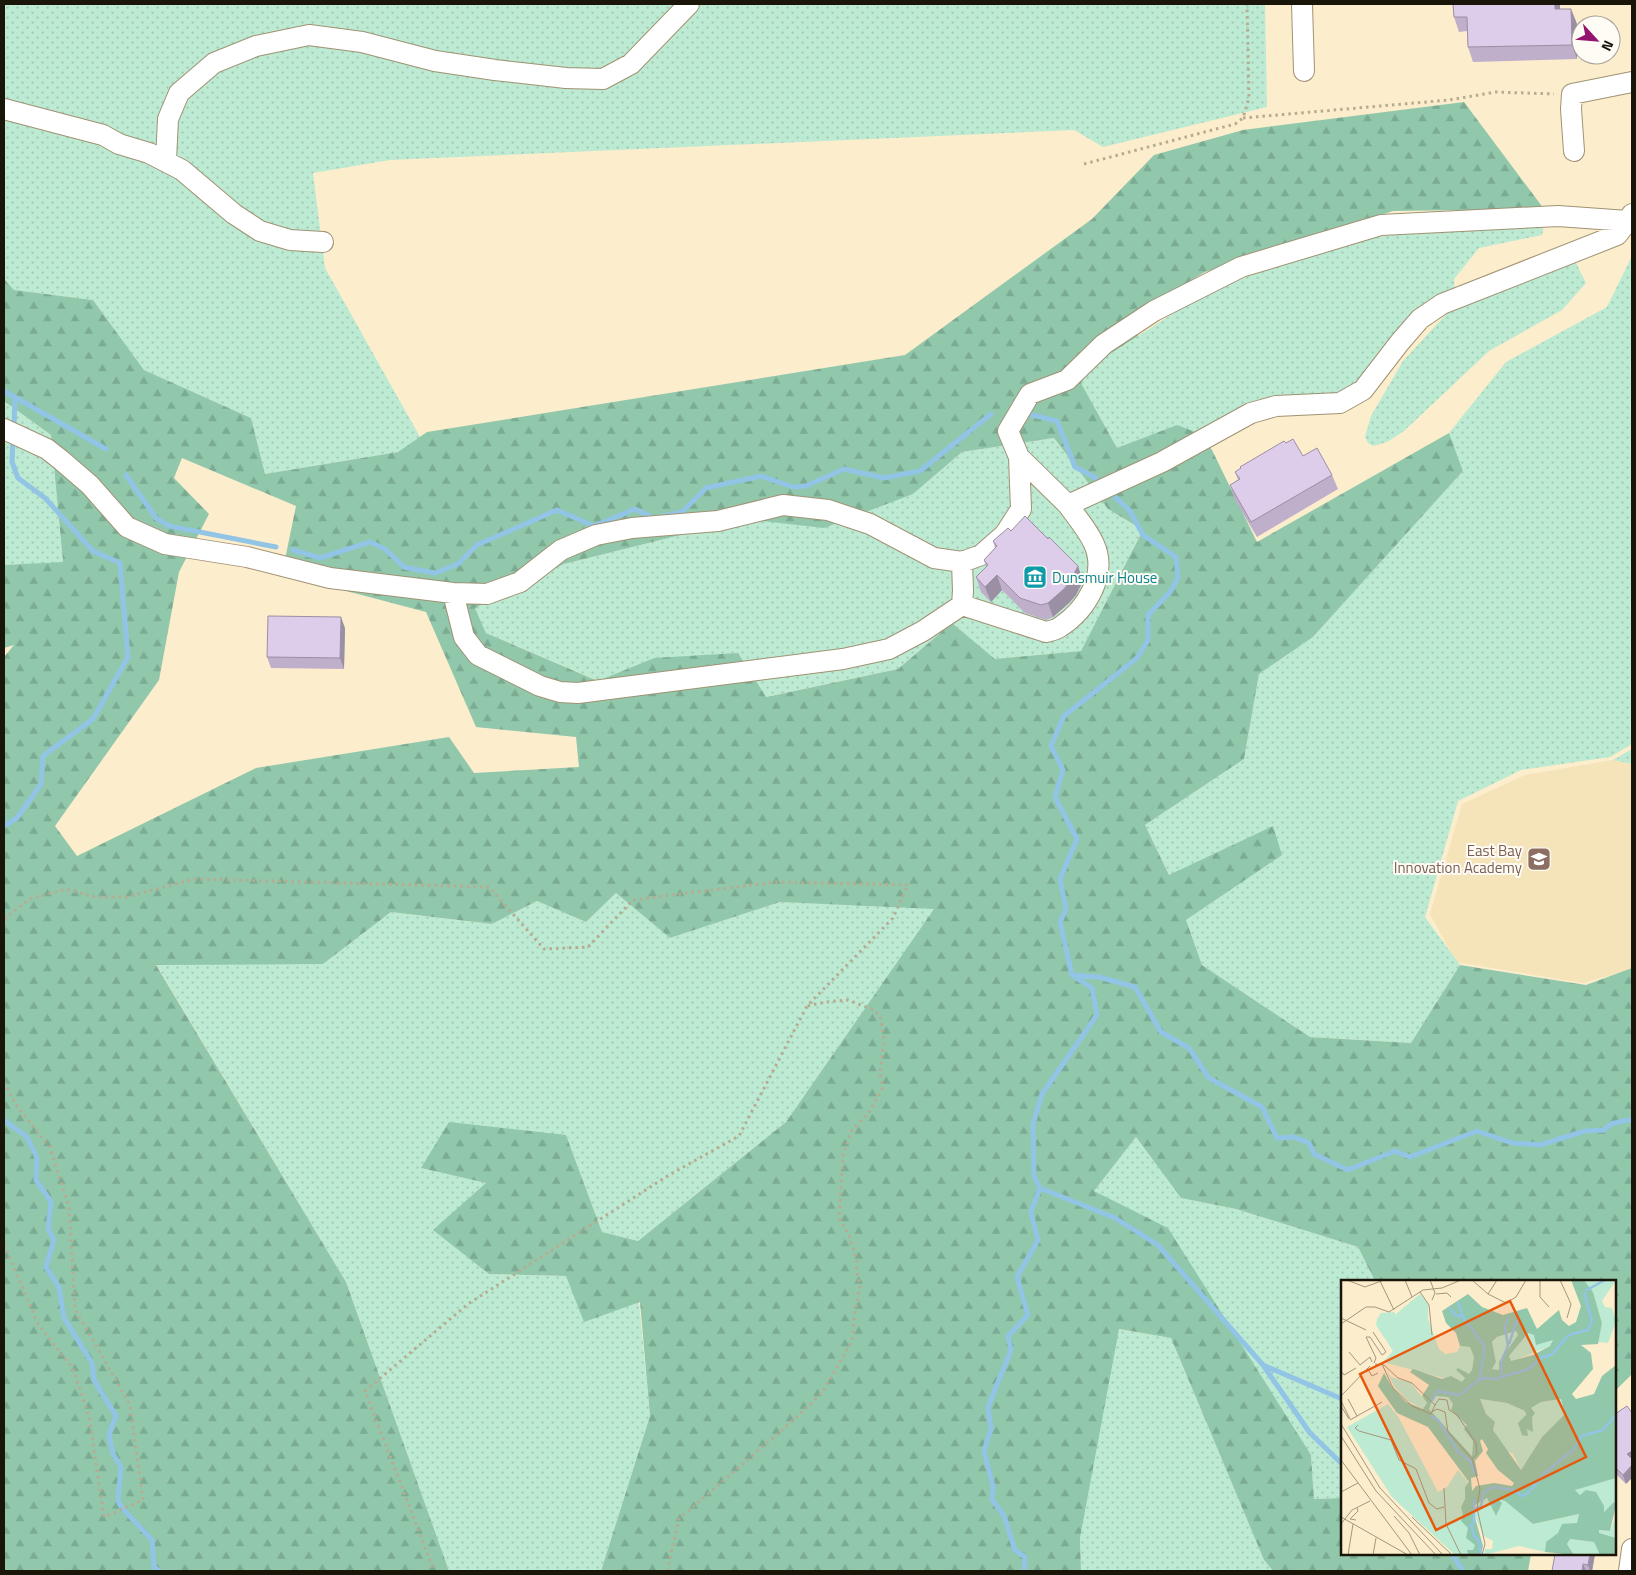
<svg xmlns="http://www.w3.org/2000/svg" width="1636" height="1575" font-family="'Titillium Web',sans-serif">
<defs>
<pattern id="green-dots" width="8" height="8" patternUnits="userSpaceOnUse" patternTransform="scale(1.25)"><rect width="8" height="8" fill="#bcead2"/><path d="M2 2h.1M6 6h.1" fill="none" stroke="#a1c8b3" stroke-width="1.8" stroke-linecap="round"/></pattern>
<pattern id="forest-firs" width="22" height="20" patternUnits="userSpaceOnUse" patternTransform="scale(1.25)"><rect width="22" height="20" fill="#91c8ac"/><path d="M5 1l3.5 6h-7zM16 11l3.5 6h-7z" fill="#7cab93"/></pattern>
</defs>
<rect width="100%" height="100%" fill="#fcedcc"/>
<path fill="#f5e3ba" d="M 1613,760 L 1632,764 L 1632,969 L 1583,983 L 1456,962 L 1430,914 L 1462,804 L 1525,775 Z"/>
<path fill="url(#green-dots)" d="M 4,4 L 1265,4 L 1267,107 L 1103,147 L 1074,130 L 390,160 L 313,173 L 325,268 L 420,437 L 398,452 L 265,474 L 251,418 L 144,370 L 93,300 L 14,290 L 4,279 Z
M 1544,225 L 1542,235 L 1479,248 L 1454,279 L 1455,293 L 1368,370 L 1345,395 L 1198,433 L 1177,426 L 1117,448 L 1081,383 L 1093,365 L 1208,291 L 1263,271 L 1372,238 L 1439,227 Z
M 1632,256 L 1632,744 L 1610,757 L 1521,770 L 1458,801 L 1425,917 L 1460,965 L 1411,1043 L 1310,1037 L 1202,965 L 1186,920 L 1281,855 L 1169,875 L 1145,825 L 1244,759 L 1259,674 L 1313,637 L 1463,471 L 1449,433 L 1506,362 L 1607,307 Z
M 1575,261 L 1586,283 L 1562,310 L 1489,351 L 1404,431 L 1387,442 L 1373,446 L 1368,443 L 1365,437 L 1371,416 L 1403,361 L 1451,309 Z
M 4,401 L 51,435 L 63,563 L 4,565 Z
M 1054,438 L 1108,509 L 1143,530 L 1081,651 L 995,659 L 952,623 L 898,669 L 765,697 L 654,658 L 599,681 L 486,633 L 475,608 L 564,564 L 745,519 L 913,494 L 962,452 Z
M 1632,749 L 1632,764 L 1613,760 Z
M 616,893 L 670,938 L 780,902 L 935,908 L 786,1122 L 638,1241 L 602,1232 L 566,1135 L 421,1168 L 487,1183 L 489,1274 L 566,1276 L 639,1302 L 650,1416 L 601,1571 L 449,1571 L 346,1282 L 156,964 L 323,964 L 391,912 L 492,924 L 537,901 L 586,922 Z
M 1136,1137 L 1181,1198 L 1236,1209 L 1358,1247 L 1375,1281 L 1342,1281 L 1342,1498 L 1314,1499 L 1311,1455 L 1094,1191 Z
M 1118,1329 L 1171,1338 L 1264,1560 L 1273,1571 L 1081,1571 L 1080,1538 Z"/>
<path fill="url(#forest-firs)" fill-rule="evenodd" d="M 1464,102 L 1544,209 L 1393,211 L 1205,272 L 1137,312 L 1138,336 L 1093,365 L 1081,383 L 1117,448 L 1177,425 L 1198,433 L 1212,450 L 1257,542 L 1449,433 L 1463,471 L 1313,637 L 1259,674 L 1244,759 L 1145,825 L 1169,875 L 1273,826 L 1282,855 L 1186,920 L 1202,965 L 1310,1037 L 1411,1043 L 1460,965 L 1586,985 L 1632,968 L 1632,1374 L 1615,1391 L 1615,1281 L 1375,1281 L 1358,1247 L 1236,1209 L 1181,1198 L 1136,1137 L 1094,1191 L 1168,1228 L 1311,1455 L 1314,1499 L 1342,1498 L 1342,1554 L 1531,1554 L 1528,1571 L 1273,1571 L 1264,1560 L 1171,1338 L 1119,1329 L 1080,1538 L 1081,1571 L 601,1571 L 650,1416 L 640,1302 L 584,1322 L 566,1276 L 489,1274 L 433,1230 L 486,1183 L 421,1168 L 449,1122 L 566,1135 L 602,1232 L 638,1241 L 786,1122 L 934,909 L 780,902 L 670,938 L 616,893 L 586,922 L 537,901 L 492,924 L 391,912 L 323,964 L 156,965 L 346,1282 L 449,1571 L 451,1571 L 4,1571 L 4,657 L 14,645 L 4,648 L 4,565 L 63,562 L 51,435 L 4,401 L 4,279 L 14,290 L 93,300 L 144,370 L 251,418 L 265,474 L 398,452 L 427,432 L 905,355 L 1092,219 L 1154,155 L 1243,130 ZM 1054,438 L 1108,509 L 1143,530 L 1081,651 L 995,659 L 952,623 L 898,669 L 766,697 L 738,653 L 654,658 L 598,681 L 486,633 L 475,608 L 564,564 L 745,519 L 824,528 L 913,494 L 962,452 ZM 182,458 L 296,506 L 282,574 L 426,612 L 476,727 L 576,737 L 579,767 L 474,773 L 449,737 L 256,768 L 77,856 L 55,826 L 159,680 L 179,572 L 209,514 L 174,478 Z"/>
<g fill="none" stroke-linecap="round" stroke-linejoin="round">
<path stroke="#92c4e5" stroke-width="5" d="M 4,391 L 106,449
M 1032,415 L 1057,421 L 1075,467 L 1096,478
M 14,429 L 15,397
M 126,475 L 156,518 L 169,526 L 276,547
M 293,550 L 320,558 L 370,542 L 385,549 L 404,567 L 435,573 L 458,564 L 477,545 L 557,510 L 594,526 L 635,509 L 654,518 L 682,512 L 706,488 L 761,476 L 793,487 L 806,486 L 844,469 L 884,478 L 920,471 L 991,414
M 4,826 L 17,818 L 41,784 L 43,756 L 93,719 L 128,657 L 120,563 L 93,551 L 45,498 L 18,478 L 12,462 L 13,438
M 1072,975 L 1099,977 L 1135,987 L 1161,1032 L 1189,1048 L 1209,1078 L 1262,1107 L 1277,1138 L 1294,1137 L 1309,1143 L 1314,1154 L 1348,1170 L 1395,1151 L 1410,1157 L 1477,1131 L 1512,1143 L 1540,1145 L 1585,1131 L 1604,1130 L 1611,1124 L 1632,1119
M 4,1120 L 27,1137 L 37,1158 L 36,1180 L 51,1202 L 48,1229 L 54,1240 L 46,1267 L 59,1287 L 64,1318 L 92,1363 L 94,1380 L 116,1416 L 109,1435 L 113,1454 L 121,1467 L 118,1501 L 122,1508 L 152,1540 L 154,1567 L 159,1571
M 1040,1188 L 1115,1218 L 1158,1245 L 1263,1365 L 1342,1399
M 1263,1365 L 1310,1433 L 1342,1464
M 1452,1554 L 1463,1571
M 1024,1571 L 1025,1557 L 1015,1550 L 1004,1516 L 992,1499 L 993,1486 L 984,1451 L 991,1429 L 988,1407 L 1011,1350 L 1008,1336 L 1028,1315 L 1017,1277 L 1038,1240 L 1031,1212 L 1040,1188 L 1034,1176 L 1033,1124 L 1042,1094 L 1097,1015 L 1092,988 L 1072,975 L 1060,922 L 1066,909 L 1060,879 L 1077,839 L 1055,797 L 1063,770 L 1051,746 L 1064,716 L 1137,658 L 1148,640 L 1148,615 L 1170,592 L 1178,578 L 1176,557 L 1143,535 L 1130,511 L 1111,493"/>
<g stroke="#a09273" stroke-width="22">
<path id="minor" d="M 1302,4 L 1304,71
M 4,109 L 103,135 L 119,144 L 149,153 L 182,170 L 234,214 L 260,231 L 290,240 L 323,242
M 1574,151 L 1571,109 L 1572,94 L 1632,82
M 166,160 L 168,119 L 179,93 L 214,63 L 256,46 L 309,35 L 362,42 L 435,61 L 495,70 L 566,78 L 603,79 L 631,64 L 689,4
M 4,429 L 47,449 L 61,460 L 90,485 L 127,527 L 165,544 L 247,557 L 330,578 L 453,593 L 487,594 L 520,582 L 561,550 L 596,535 L 632,528 L 718,521 L 783,505 L 828,510 L 870,524 L 934,558 L 962,562 L 981,555 L 1005,534 L 1021,509 L 1019,457
M 1068,505 L 1019,457 L 1008,431 L 1030,394 L 1067,380 L 1104,344 L 1154,311 L 1241,267 L 1381,225 L 1558,216 L 1628,221
M 453,593 L 464,637 L 478,655 L 540,686 L 560,692 L 578,693 L 843,659 L 889,649 L 923,631 L 962,605 L 1046,632 C 1050,631 1056,630 1060,627 C 1086,610 1108,575 1094,544 C 1088,530 1077,518 1068,505 L 1162,462 L 1251,413 L 1276,406 L 1340,403 L 1363,390 L 1400,342 L 1420,319 L 1442,304 L 1617,235 L 1628,221 L 1632,214
M 962,605 L 963,591 L 962,562
M 1629,1571 L 1632,1549"/>
</g>
<path stroke="#b7ab91" stroke-width="3" stroke-dasharray="2.5 4" stroke-linecap="butt" d="M 1243,118 L 1449,100 L 1496,92 L 1554,94
M 1084,164 L 1235,124 L 1243,118 L 1249,98 L 1247,4
M 4,926 L 6,917 L 30,899 L 66,889 L 95,897 L 126,897 L 194,879 L 489,887 L 544,949 L 588,947 L 633,900 L 776,882 L 908,885 L 893,918 L 807,1006 L 739,1136 L 669,1175 L 468,1304 L 365,1391 L 434,1571
M 4,1082 L 16,1105 L 50,1148 L 69,1207 L 75,1309 L 130,1405 L 143,1500 L 104,1517 L 89,1416 L 73,1369 L 38,1324 L 4,1244
M 667,1571 L 679,1519 L 788,1425 L 822,1393 L 852,1341 L 855,1312 L 860,1286 L 856,1270 L 857,1261 L 849,1235 L 839,1218 L 843,1154 L 852,1130 L 870,1111 L 882,1089 L 880,1072 L 884,1039 L 880,1016 L 874,1010 L 848,1000 L 826,1002 L 807,1006"/>
<use href="#minor" stroke="#fff" stroke-width="20"/>
</g>
<path fill="#bfafca" d="M 1453,4 L 1560,4 L 1560,9 L 1571,9 L 1577,24 L 1577,59 L 1473,62 L 1468,47 L 1467,31 L 1459,32 L 1454,17 Z
M 1286,443 L 1303,456 L 1332,475 L 1338,489 L 1257,537 L 1235,500 L 1230,485 L 1238,480 L 1235,472 Z
M 1011,531 L 1083,581 L 1076,595 L 1069,603 L 1053,617 L 1046,620 L 1025,613 L 1002,590 L 991,602 L 981,592 L 976,577 L 986,567 L 984,560 L 995,548 L 993,541 Z
M 345,628 L 344,669 L 271,668 L 267,657 Z
M 1627,1406 L 1626,1484 L 1616,1474 L 1615,1474 L 1615,1414 Z
M 1595,1554 L 1592,1571 L 1552,1571 Z"/>
<path fill="#9b8fa4" d="M 1555,4 L 1560,4 L 1560,24 L 1555,9 Z
M 1571,9 L 1577,24 L 1577,59 L 1572,45 Z
M 1078,566 L 1083,581 L 1076,595 L 1069,603 L 1053,617 L 1048,603 Z
M 997,575 L 1002,590 L 991,602 L 985,587 Z
M 341,617 L 345,628 L 344,669 L 340,658 Z
M 1632,1451 L 1632,1463 L 1627,1454 Z
M 1632,1465 L 1632,1478 L 1626,1484 L 1623,1475 Z
M 1590,1554 L 1595,1554 L 1592,1571 L 1590,1571 L 1588,1565 Z
M 1583,1564 L 1586,1571 L 1582,1571 Z"/>
<path fill="#decceb" stroke="#9b8fa4" d="M 1453,4 L 1555,4 L 1555,9 L 1571,9 L 1572,45 L 1468,47 L 1467,17 L 1454,17 Z
M 1293,439 L 1303,456 L 1317,448 L 1332,475 L 1251,522 L 1230,485 L 1240,479 L 1235,472 L 1241,468 L 1240,467 L 1284,441 L 1286,443 Z
M 1025,516 L 1048,539 L 1049,537 L 1078,566 L 1071,580 L 1064,589 L 1048,603 L 1041,605 L 1020,598 L 997,575 L 985,587 L 976,577 L 988,565 L 984,560 L 997,546 L 993,541 L 1008,528 L 1011,531 Z
M 268,616 L 341,617 L 340,658 L 267,657 Z
M 1627,1406 L 1632,1413 L 1632,1451 L 1627,1454 L 1632,1459 L 1632,1465 L 1623,1475 L 1615,1467 L 1615,1418 L 1616,1417 L 1615,1414 Z
M 1555,1554 L 1590,1554 L 1588,1565 L 1583,1564 L 1582,1571 L 1552,1571 Z"/>
<defs>
<g id="museum-square" transform="scale(1.25)"><rect x="-9" y="-9" width="18" height="18" rx="4" fill="#0f9aa8" stroke="#fffcf5"/><path d="M0-6L6-3V-2H-6V-3ZM-5-1h2V3h-2ZM-1-1h2V3h-2ZM3-1h2V3H3ZM-6 4H6V6H-6Z" fill="#fff"/></g>
<g id="school-square" transform="scale(1.25)"><rect x="-9" y="-9" width="18" height="18" rx="4" fill="#8d6e63" stroke="#fffcf5"/><path d="M0-5L7-2L0 1L-7-2ZM-4 1L0 2.5L4 1V4Q0 6-4 4Z" fill="#fff"/></g>
</defs>
<g fill-rule="evenodd">
<use href="#museum-square" x="1035" y="577"/>
<use href="#school-square" x="1539" y="859"/>
</g>
<g text-anchor="middle" dominant-baseline="central" stroke-width="4" stroke-linejoin="round" paint-order="stroke">
<g font-size="15" fill="#0d838f" stroke="#fffcf5" text-anchor="start">
<text x="1052" y="577">Dunsmuir House</text>
</g>
<g font-size="15" fill="#785e54" stroke="#fffcf5" text-anchor="end">
<text x="1522" y="850">East Bay<tspan x="1522" dy="17">Innovation Academy</tspan></text>
</g>
</g>
<g transform="translate(1341 1280)">
<rect width="275" height="275" fill="#fcedcc"/>
<path d="M 243,0 L 275,0 L 261,21 L 264,27 L 271,28 L 275,41 L 267,63 L 257,62 L 261,43 L 252,12 ZM 79,14 L 87,24 L 87,39 L 98,69 L 104,74 L 116,72 L 119,66 L 129,67 L 133,77 L 131,90 L 128,94 L 115,90 L 124,98 L 121,103 L 42,82 L 52,71 L 35,45 L 36,39 L 40,33 L 53,32 L 58,39 L 55,34 ZM 175,51 L 177,55 L 158,90 L 151,89 L 155,82 L 151,63 L 156,57 ZM 187,53 L 213,59 L 209,66 L 170,82 L 168,76 ZM 46,92 L 50,97 L 70,103 L 86,123 L 82,129 L 67,121 L 54,108 ZM 93,116 L 107,117 L 126,145 L 132,161 L 131,176 L 88,129 ZM 138,119 L 166,123 L 184,131 L 185,149 L 192,151 L 190,128 L 200,122 L 220,119 L 224,134 L 201,157 L 180,190 L 172,174 L 164,170 L 152,150 L 154,142 L 145,134 ZM 47,124 L 58,138 L 97,212 L 106,207 L 117,190 L 128,203 L 124,207 L 124,219 L 120,227 L 134,265 L 132,270 L 126,270 L 127,275 L 114,275 L 51,217 L 6,147 ZM 275,198 L 275,225 L 273,223 L 262,233 L 263,226 L 255,215 L 240,216 L 233,210 ZM 146,218 L 155,236 L 156,219 L 164,221 L 192,244 L 238,234 L 236,244 L 205,262 L 204,272 L 178,266 L 143,275 L 144,269 L 151,269 L 152,261 L 143,256 L 133,234 L 134,225 ZM 275,235 L 275,258 L 258,254 L 258,250 L 269,251 ZM 229,259 L 253,262 L 259,275 L 233,275 L 226,264 Z" fill="#bcead2"/>
<path d="M 230,0 L 243,0 L 252,12 L 261,43 L 257,64 L 240,65 L 250,73 L 252,89 L 231,114 L 235,119 L 253,114 L 261,96 L 275,85 L 275,198 L 234,210 L 239,215 L 245,210 L 255,212 L 263,226 L 263,232 L 273,222 L 275,225 L 269,251 L 258,250 L 258,253 L 275,258 L 275,274 L 259,275 L 253,262 L 229,259 L 226,264 L 233,275 L 204,272 L 205,262 L 217,253 L 221,244 L 236,243 L 238,234 L 192,244 L 164,221 L 157,219 L 161,223 L 155,236 L 146,218 L 134,225 L 133,234 L 142,266 L 140,275 L 127,275 L 126,270 L 132,270 L 134,265 L 125,258 L 127,248 L 120,241 L 122,235 L 120,227 L 124,219 L 124,207 L 128,202 L 87,147 L 56,133 L 37,106 L 43,93 L 51,107 L 65,122 L 82,129 L 86,123 L 81,116 L 88,105 L 69,92 L 72,89 L 101,99 L 110,96 L 121,102 L 124,98 L 115,90 L 117,88 L 128,94 L 131,90 L 133,77 L 129,67 L 119,66 L 115,53 L 105,43 L 101,31 L 127,14 L 141,27 L 162,35 L 186,28 L 196,49 L 218,30 L 221,40 L 228,46 L 235,42 L 240,26 ZM 175,51 L 177,55 L 158,82 L 158,90 L 151,89 L 155,82 L 151,62 L 156,57 ZM 187,53 L 193,55 L 195,65 L 212,60 L 209,66 L 192,75 L 170,81 L 168,76 ZM 93,116 L 107,117 L 112,124 L 110,130 L 126,145 L 123,149 L 132,161 L 131,176 L 88,129 ZM 139,119 L 166,123 L 184,131 L 185,135 L 177,143 L 181,155 L 187,156 L 186,149 L 192,152 L 191,137 L 194,133 L 190,128 L 200,122 L 220,119 L 224,134 L 201,157 L 180,190 L 152,150 L 154,142 L 145,134 ZM 141,159 L 147,169 L 145,173 L 157,190 L 173,203 L 171,206 L 153,203 L 135,206 L 131,211 L 130,198 L 137,196 L 134,181 L 142,171 L 139,161 Z" fill="#91c8ac" fill-rule="evenodd"/>
<path fill="none" stroke="#92c4e5" stroke-width="2.5" d="M 244,11 L 264,0M 117,22 L 122,37 L 144,67 L 138,102M 109,28 L 114,35 L 122,37M 168,64 L 177,37M 160,95 L 160,82 L 167,66 L 164,47 L 167,38M 91,121 L 96,111 L 118,115 L 141,98 L 154,99 L 188,89 L 201,77 L 210,75 L 228,55 L 247,50 L 251,41 L 243,12M 89,136 L 97,140 L 118,173 L 130,182 L 134,194M 133,219 L 133,243 L 130,245 L 133,256 L 139,262 L 139,275M 132,230 L 140,226 L 143,212 L 152,207 L 172,210 L 181,216 L 187,213 L 204,193 L 233,169 L 241,156 L 262,150 L 275,135"/>
<path fill="none" stroke="#a2977e" stroke-width="1" d="M 6,0 L 24,7 L 43,0M 64,0 L 71,17M 89,0 L 94,13 L 91,20M 131,0 L 147,14 L 165,23 L 175,17 L 185,0M 199,0 L 199,17 L 208,27M 219,0 L 230,24 L 226,38M 39,1 L 53,30M 79,12 L 88,25 L 91,55M 95,14 L 106,13 L 110,17M 147,14 L 156,0M 0,38 L 25,50M 0,44 L 25,27 L 34,27 L 48,32 L 82,10 L 101,8 L 120,0M 32,52 L 45,72 L 41,75 L 29,57 L 25,57 L 35,78 L 33,83M 8,72 L 19,85 L 29,77 L 31,82M 34,84 L 43,85 L 57,98 L 71,103 L 94,125 L 98,119 L 106,120 L 108,130 L 116,135 L 135,163 L 136,174 L 131,179M 41,84 L 52,108 L 71,126 L 90,134 L 94,125M 26,88 L 31,96 L 37,93M 0,91 L 3,95 L 15,88M 0,116 L 29,86M 7,119 L 16,136M 0,121 L 9,139M 0,126 L 8,139M 91,132 L 96,129 L 104,132 L 107,152 L 131,179 L 139,209 L 136,228 L 144,264 L 141,275M 9,140 L 41,122M 0,144 L 39,208 L 102,275M 17,145 L 14,148 L 18,151 L 50,160 L 58,180 L 75,189 L 88,223 L 96,229 L 103,227M 0,156 L 35,211 L 95,275M 0,180 L 71,275M 103,208 L 105,244 L 120,275M 0,212 L 17,203M 53,236 L 68,253 L 79,275M 0,237 L 67,275M 71,237 L 111,275M 15,240 L 9,239 L 17,231 L 16,228M 0,244 L 11,230 L 29,221M 7,275 L 12,244M 32,275 L 35,258"/>
<path fill="#e8590c" fill-opacity="0.15" stroke="#e8590c" stroke-width="2.5" d="M 169,21 L 245,177 L 95,250 L 19,94 Z"/>
<rect width="275" height="275" fill="none" stroke="#1a1509" stroke-width="2.5"/>
</g>
<rect width="1636" height="1575" fill="none" stroke="#1a1509" stroke-width="10"/>
<g transform="translate(1596 40) rotate(116)"><circle r="24" fill="#fffcf5" stroke="#a3a097"/>
<path d="M0-4L9 19L0 12L-9 19Z" fill="#93146f"/>
<text y="-8" font-size="14" font-weight="bold" text-anchor="middle" fill="#1a1509">N</text>
</g>
</svg>
